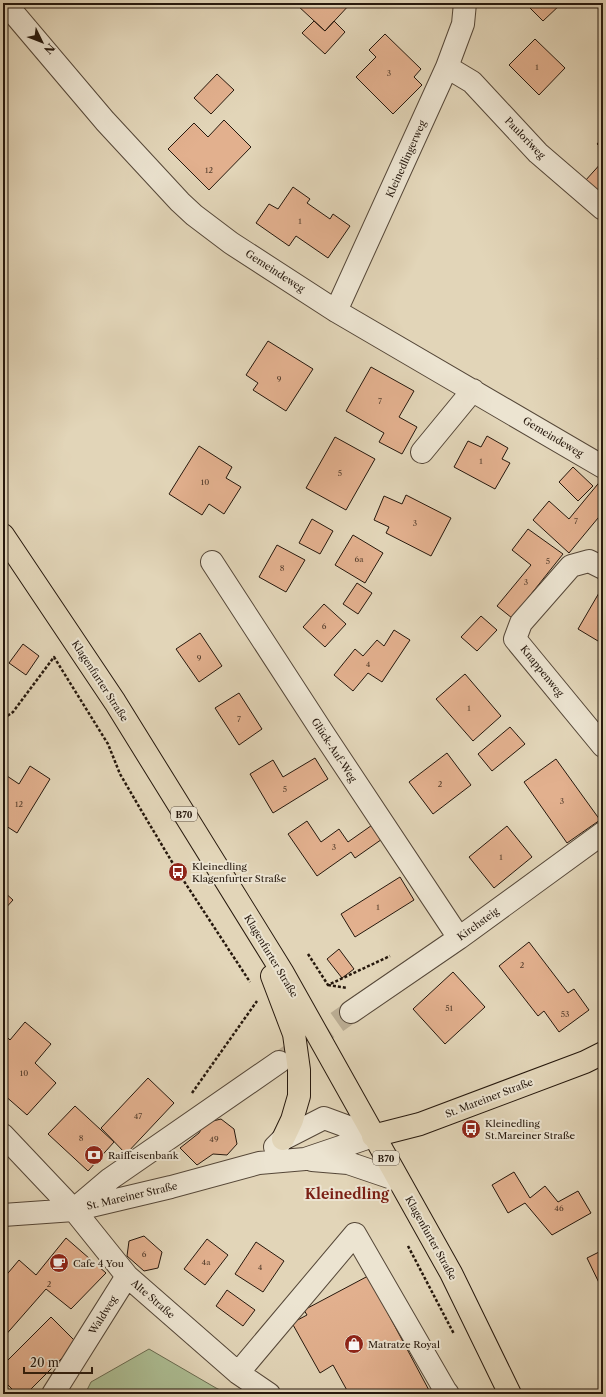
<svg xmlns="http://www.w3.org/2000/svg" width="606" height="1397" font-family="'Libre Caslon Text',serif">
<rect width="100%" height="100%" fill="#e2d5b8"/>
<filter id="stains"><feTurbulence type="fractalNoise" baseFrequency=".005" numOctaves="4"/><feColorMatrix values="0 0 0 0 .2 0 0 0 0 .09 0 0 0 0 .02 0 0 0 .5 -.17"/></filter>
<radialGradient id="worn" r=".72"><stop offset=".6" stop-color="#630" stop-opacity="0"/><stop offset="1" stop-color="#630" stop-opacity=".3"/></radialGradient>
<path fill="#adbe94" stroke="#6a6b50" d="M 149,1349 L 216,1388 L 228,1394 L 85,1394 L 91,1382 Z"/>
<path fill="#e2b08e" stroke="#26180d" d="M 298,3 L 351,3 L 325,31 L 297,5 Z
M 525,3 L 562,3 L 543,21 Z
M 314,21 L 325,31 L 334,21 L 345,32 L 325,54 L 302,33 Z
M 385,34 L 421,69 L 414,77 L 422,85 L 393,114 L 356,77 L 376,57 L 369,50 Z
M 535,39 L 565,68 L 539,95 L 509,65 Z
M 217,74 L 234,90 L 211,114 L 194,98 Z
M 224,120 L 251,147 L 209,190 L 168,149 L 194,123 L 208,137 Z
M 603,137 L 603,149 L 597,144 Z
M 603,161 L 603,192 L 600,195 L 585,181 Z
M 293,187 L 310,199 L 307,203 L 330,219 L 333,214 L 350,226 L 328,258 L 296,236 L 289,246 L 256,223 L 269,204 L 278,209 Z
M 268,341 L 313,369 L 286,411 L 253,390 L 258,383 L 246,375 Z
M 603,353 L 603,363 L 598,359 Z
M 371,367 L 414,391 L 399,417 L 417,427 L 402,454 L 379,442 L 384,433 L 346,411 Z
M 487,436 L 508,448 L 502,459 L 510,463 L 495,489 L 454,467 L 468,441 L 481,447 Z
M 335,437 L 375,459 L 346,510 L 306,488 Z
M 199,446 L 232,467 L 226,478 L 241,487 L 224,514 L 209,504 L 202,515 L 169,494 Z
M 573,467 L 593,486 L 578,501 L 559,482 Z
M 602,479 L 603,480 L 603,512 L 569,553 L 533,520 L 549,501 L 569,519 Z
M 406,495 L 451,518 L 431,556 L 386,533 L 389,527 L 374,520 L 384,496 L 402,504 Z
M 312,519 L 333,531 L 320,554 L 299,543 Z
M 528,529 L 563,554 L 512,618 L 497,606 L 531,565 L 512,550 Z
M 353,535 L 383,553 L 365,583 L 335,565 Z
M 277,545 L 305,560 L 286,592 L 259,577 Z
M 357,583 L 372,593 L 358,614 L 343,604 Z
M 603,586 L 603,633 L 598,641 L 578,629 Z
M 324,604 L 346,624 L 325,647 L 303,627 Z
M 481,616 L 497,630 L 477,651 L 461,637 Z
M 394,630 L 410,640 L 382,682 L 368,673 L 353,691 L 334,675 L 355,649 L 363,656 L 377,640 L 384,646 Z
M 200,633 L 222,666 L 199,682 L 176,649 Z
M 23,644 L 39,656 L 26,675 L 9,663 Z
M 465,674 L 501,716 L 473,741 L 436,699 Z
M 239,693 L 262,729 L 239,745 L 215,708 Z
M 510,727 L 525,744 L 492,771 L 478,754 Z
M 447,753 L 471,785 L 433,814 L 409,782 Z
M 315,758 L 328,779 L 273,813 L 250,774 L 273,760 L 283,777 Z
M 556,759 L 600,820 L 567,843 L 524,782 Z
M 30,766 L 50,779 L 17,833 L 3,824 L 3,782 L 7,776 L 19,784 Z
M 307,821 L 321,842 L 339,829 L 348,842 L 375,823 L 385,837 L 355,858 L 351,852 L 317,876 L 288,834 Z
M 507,826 L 532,857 L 494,888 L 469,857 Z
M 400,877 L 414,900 L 355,937 L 341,914 Z
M 3,891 L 13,900 L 3,911 Z
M 529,942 L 568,993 L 574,989 L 589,1010 L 559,1032 L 544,1011 L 538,1016 L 499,966 Z
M 339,949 L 354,969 L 342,978 L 327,959 Z
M 453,972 L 485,1007 L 445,1044 L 413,1009 Z
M 25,1022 L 51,1044 L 35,1063 L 56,1083 L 27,1115 L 3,1094 L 3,1033 L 10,1040 Z
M 148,1078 L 174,1103 L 126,1154 L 101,1128 Z
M 75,1106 L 114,1142 L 88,1171 L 48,1134 Z
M 221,1119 L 234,1129 L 237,1144 L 227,1155 L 213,1154 L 197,1165 L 180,1148 L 199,1133 L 205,1123 Z
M 514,1172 L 530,1198 L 545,1186 L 558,1202 L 578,1191 L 591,1213 L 552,1235 L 525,1203 L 508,1213 L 492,1185 Z
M 144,1236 L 162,1252 L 158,1268 L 144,1271 L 127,1256 L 129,1241 Z
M 66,1238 L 106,1273 L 71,1309 L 46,1289 L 3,1338 L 3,1279 L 19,1260 L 36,1275 Z
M 207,1239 L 228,1255 L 205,1285 L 184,1269 Z
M 256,1242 L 284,1261 L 263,1292 L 235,1274 Z
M 603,1250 L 603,1291 L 587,1258 Z
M 368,1276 L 431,1394 L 349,1394 L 333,1365 L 320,1373 L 292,1323 L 307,1315 L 304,1310 Z
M 227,1290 L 255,1310 L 243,1326 L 216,1306 Z
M 51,1317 L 77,1343 L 26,1394 L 17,1394 L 3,1380 L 3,1365 Z"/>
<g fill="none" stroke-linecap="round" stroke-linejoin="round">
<path stroke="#bcaf96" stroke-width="22" stroke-dasharray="22 11" stroke-linecap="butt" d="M 283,1060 L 351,1012"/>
<g stroke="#554738" stroke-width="24">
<path id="minor" d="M 5,3 L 105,121 L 180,202 L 194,215 L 231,243 L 336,311 L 603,467
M 447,67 L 472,82 L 538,153 L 603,209
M 336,311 L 447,67 L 463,24 L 465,3
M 422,452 L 473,390
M 212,562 L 325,736 L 459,938
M 603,568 L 589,561 L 571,566 L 521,623 L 515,639 L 603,746
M 351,1012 L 459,938 L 603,833
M 3,1135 L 74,1210 L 127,1276 L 238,1373 L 269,1394
M 275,1147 L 283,1139 L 324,1118 L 373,1136
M 312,1160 L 348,1163 L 398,1180
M 77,1207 L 110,1179 L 279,1062
M 3,1215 L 74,1210 L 171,1187 L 259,1163 L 305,1159 L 373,1136
M 238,1373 L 355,1234 L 445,1390 L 448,1394
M 53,1394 L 127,1276"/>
</g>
<g stroke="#26180d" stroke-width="24">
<path id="major" d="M 3,535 L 115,702 L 283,973 L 451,1273 L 510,1394
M 272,976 L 294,1034 L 299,1070 L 299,1096 L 292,1120 L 283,1139
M 373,1136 L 420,1124 L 585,1062 L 603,1053"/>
</g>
<path stroke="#26180d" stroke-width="2.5" stroke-dasharray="3 2" stroke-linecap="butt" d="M 3,717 L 6,717 L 13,712 L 54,657 L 108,744 L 120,774 L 141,810 L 178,872 L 250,982
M 308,954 L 328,985 L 390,956
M 328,985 L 347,988
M 192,1093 L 257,1001
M 408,1246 L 454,1334"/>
<use href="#minor" stroke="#ece4d1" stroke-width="22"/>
<use href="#major" stroke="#e2d5b8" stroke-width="22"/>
</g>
<defs>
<g id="bus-disc" transform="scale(1)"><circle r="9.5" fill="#8f2418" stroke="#ece4d1"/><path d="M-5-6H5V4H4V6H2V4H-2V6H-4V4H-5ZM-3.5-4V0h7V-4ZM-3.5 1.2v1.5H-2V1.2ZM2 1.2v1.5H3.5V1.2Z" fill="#fff"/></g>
<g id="bank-disc" transform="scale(1)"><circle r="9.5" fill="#8f2418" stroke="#ece4d1"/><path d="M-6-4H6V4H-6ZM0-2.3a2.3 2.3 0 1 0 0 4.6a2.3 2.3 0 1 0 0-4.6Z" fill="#fff"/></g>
<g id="cafe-disc" transform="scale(1)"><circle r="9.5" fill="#8f2418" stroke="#ece4d1"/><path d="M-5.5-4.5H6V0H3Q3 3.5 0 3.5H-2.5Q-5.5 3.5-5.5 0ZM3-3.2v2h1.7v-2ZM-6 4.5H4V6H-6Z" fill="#fff"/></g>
<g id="shop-disc" transform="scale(1)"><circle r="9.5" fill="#8f2418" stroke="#ece4d1"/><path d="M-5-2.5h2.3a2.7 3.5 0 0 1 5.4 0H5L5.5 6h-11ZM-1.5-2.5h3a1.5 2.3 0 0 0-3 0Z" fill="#fff"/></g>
</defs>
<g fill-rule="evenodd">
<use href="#bus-disc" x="178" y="872"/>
<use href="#bus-disc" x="471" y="1129"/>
<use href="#bank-disc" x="94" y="1155"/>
<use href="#cafe-disc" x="59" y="1263"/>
<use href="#shop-disc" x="354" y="1344"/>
</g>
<g text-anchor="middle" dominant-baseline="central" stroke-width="4" stroke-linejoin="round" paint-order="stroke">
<g font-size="8" fill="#553e2d">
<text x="537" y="67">1</text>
<text x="389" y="73">3</text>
<text x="209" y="170">12</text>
<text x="300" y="221">1</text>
<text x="279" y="379">9</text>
<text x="380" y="401">7</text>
<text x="481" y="461">1</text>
<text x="340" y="473">5</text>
<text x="205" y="482">10</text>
<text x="576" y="521">7</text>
<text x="415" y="523">3</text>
<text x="359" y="559">6a</text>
<text x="548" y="561">5</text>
<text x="282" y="568">8</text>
<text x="526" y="582">3</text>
<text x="324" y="626">6</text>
<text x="199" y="658">9</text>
<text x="368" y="664">4</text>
<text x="469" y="708">1</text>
<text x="239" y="719">7</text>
<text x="440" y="784">2</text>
<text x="285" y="789">5</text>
<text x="562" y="801">3</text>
<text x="19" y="804">12</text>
<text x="334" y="847">3</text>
<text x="501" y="857">1</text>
<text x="378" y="907">1</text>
<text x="522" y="965">2</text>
<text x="449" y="1008">51</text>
<text x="565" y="1014">53</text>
<text x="24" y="1073">10</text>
<text x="138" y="1116">47</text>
<text x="81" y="1138">8</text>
<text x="214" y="1139">49</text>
<text x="559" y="1208">46</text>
<text x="144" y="1254">6</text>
<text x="206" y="1262">4a</text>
<text x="260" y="1267">4</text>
<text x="49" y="1284">2</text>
</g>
<g fill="#ece4d1" stroke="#615548" stroke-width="1">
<rect x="171" y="807" width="26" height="14" rx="3"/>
<rect x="373" y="1151" width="26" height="14" rx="3"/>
</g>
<g font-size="9" font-weight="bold" fill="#26180d">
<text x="184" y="814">B70</text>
<text x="386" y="1158">B70</text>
</g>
<g font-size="10" fill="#26180d" stroke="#ece4d1">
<text transform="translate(525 138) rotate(46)">Pauloriweg</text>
<text transform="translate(406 159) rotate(-66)">Kleinedlingerweg</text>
<text transform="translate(275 271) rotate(33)">Gemeindeweg</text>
<text transform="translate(553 437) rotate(31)">Gemeindeweg</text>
<text transform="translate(542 671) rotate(51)">Knappenweg</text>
<text transform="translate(100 681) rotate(57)">Klagenfurter Straße</text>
<text transform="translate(334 750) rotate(57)">Glück-Auf-Weg</text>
<text transform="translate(478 924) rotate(-36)">Kirchsteig</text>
<text transform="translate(271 956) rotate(59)">Klagenfurter Straße</text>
<text transform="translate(489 1098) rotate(-21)">St. Mareiner Straße</text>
<text transform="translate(132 1196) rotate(-13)">St. Mareiner Straße</text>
<text transform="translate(431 1238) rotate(61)">Klagenfurter Straße</text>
<text transform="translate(153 1299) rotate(41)">Alte Straße</text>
<text transform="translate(103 1315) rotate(-58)">Waldweg</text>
</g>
<g font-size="10" fill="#26180d" stroke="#ece4d1" text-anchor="start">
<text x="192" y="866">Kleinedling<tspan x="192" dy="12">Klagenfurter Straße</tspan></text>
<text x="485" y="1123">Kleinedling<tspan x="485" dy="12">St.Mareiner Straße</tspan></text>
<text x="108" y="1155">Raiffeisenbank</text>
<text x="73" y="1263">Cafe 4 You</text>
<text x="368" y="1344">Matratze Royal</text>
</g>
<g font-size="14" font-weight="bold" fill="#7a1f14" stroke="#ece4d1">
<text x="347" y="1194">Kleinedling</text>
</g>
</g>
<rect width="606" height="1397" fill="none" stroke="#e2d5b8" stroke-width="16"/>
<rect x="4" y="4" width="598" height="1389" fill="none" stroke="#26180d" stroke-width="2"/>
<rect x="8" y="8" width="590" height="1381" fill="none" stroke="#26180d"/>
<g transform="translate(42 42) rotate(133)" stroke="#ece4d1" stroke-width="3" paint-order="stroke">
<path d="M0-3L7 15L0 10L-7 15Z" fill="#26180d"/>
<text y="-6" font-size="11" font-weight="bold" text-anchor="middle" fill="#26180d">N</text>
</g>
<path d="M24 1367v6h68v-6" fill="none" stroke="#26180d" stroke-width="2"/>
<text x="30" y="1367" font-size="12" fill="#26180d" stroke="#ece4d1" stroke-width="3" paint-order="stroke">20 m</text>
<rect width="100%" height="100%" filter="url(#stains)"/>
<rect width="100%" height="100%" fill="url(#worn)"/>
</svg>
